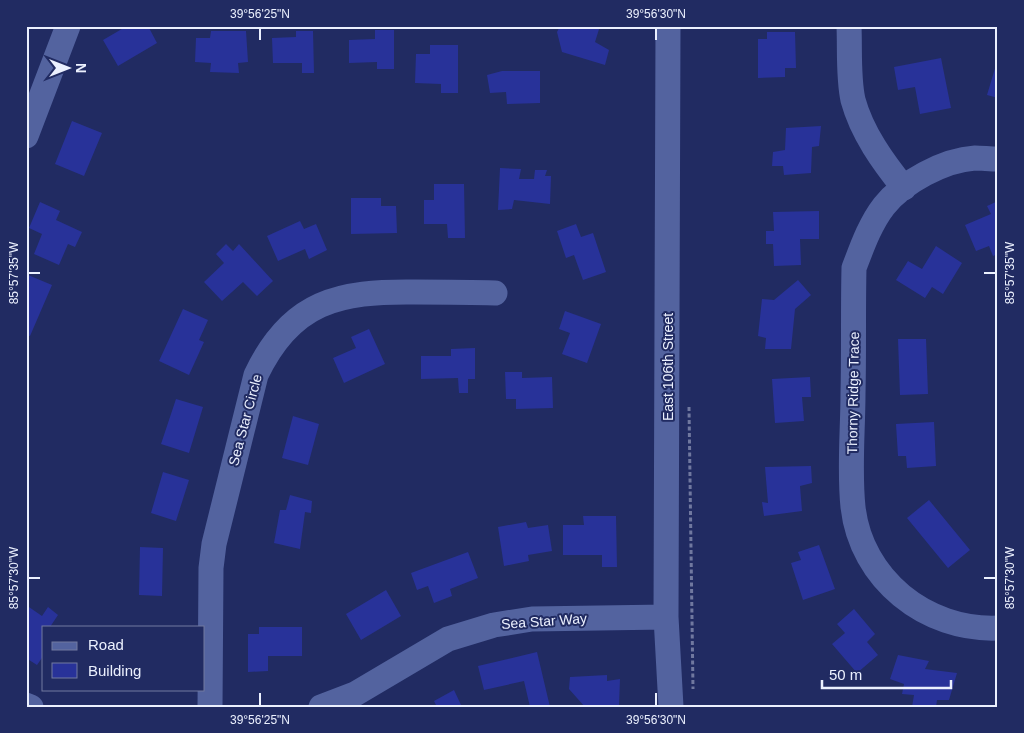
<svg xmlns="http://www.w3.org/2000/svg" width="1024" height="733" font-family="Helvetica,sans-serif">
<rect width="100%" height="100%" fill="#212b62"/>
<path fill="#283299" d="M 127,26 L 148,26 L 157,43 L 118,66 L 103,40 Z
M 560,26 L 600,26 L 595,42 L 609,50 L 605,65 L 562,52 L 557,32 Z
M 375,30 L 394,30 L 394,69 L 377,69 L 377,62 L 349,63 L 349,40 L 375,39 Z
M 211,31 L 246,31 L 248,62 L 238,63 L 239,73 L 210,72 L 211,63 L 195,62 L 196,38 L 210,38 Z
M 296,31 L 313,31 L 314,73 L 302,73 L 302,63 L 273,63 L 272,38 L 296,37 Z
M 767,32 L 795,32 L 796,68 L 785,68 L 785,77 L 758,78 L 758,39 L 767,39 Z
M 430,45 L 458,45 L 458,93 L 441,93 L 441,84 L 415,83 L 416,54 L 430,54 Z
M 941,58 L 951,108 L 920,114 L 915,87 L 898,90 L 894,67 Z
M 996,65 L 998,66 L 998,98 L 987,95 Z
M 502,71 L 540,71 L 540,103 L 507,104 L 506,92 L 490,93 L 487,75 Z
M 72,121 L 102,133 L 84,176 L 55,164 Z
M 821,126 L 819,146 L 812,147 L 811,173 L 784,175 L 783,166 L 772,166 L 773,152 L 785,150 L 786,128 Z
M 500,168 L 521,169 L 519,179 L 534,179 L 535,170 L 547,170 L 545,176 L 551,176 L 550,204 L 514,200 L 512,209 L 498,210 Z
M 434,184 L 464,184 L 465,238 L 448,238 L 447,224 L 424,224 L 424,200 L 434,200 Z
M 351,198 L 381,198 L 381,206 L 396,206 L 397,233 L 351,234 Z
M 998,201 L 998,254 L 993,256 L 989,246 L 976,251 L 965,225 L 991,214 L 987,206 Z
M 40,202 L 60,211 L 56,220 L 82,232 L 75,247 L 68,244 L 59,265 L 34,254 L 42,234 L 29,228 Z
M 819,211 L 819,239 L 800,239 L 801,265 L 774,266 L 773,244 L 766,244 L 766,231 L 774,231 L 773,212 Z
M 300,221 L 304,229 L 316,224 L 327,250 L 309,259 L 305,249 L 278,261 L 267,236 Z
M 576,224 L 581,237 L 593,233 L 606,272 L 583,280 L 574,255 L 566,258 L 557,231 Z
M 226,244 L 233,251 L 239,244 L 273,281 L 257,296 L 243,282 L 222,301 L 204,282 L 224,263 L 216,254 Z
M 936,246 L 962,263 L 943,294 L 932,287 L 925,298 L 896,280 L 908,261 L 922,269 Z
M 28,275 L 52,285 L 30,336 L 26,335 L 26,280 Z
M 798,280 L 811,295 L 795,309 L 791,349 L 765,349 L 766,338 L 758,336 L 762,299 L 774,300 Z
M 183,309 L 208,320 L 199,340 L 204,342 L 189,375 L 159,361 Z
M 565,311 L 601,324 L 587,363 L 562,354 L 570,333 L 559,329 Z
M 369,329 L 385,364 L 344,383 L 333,358 L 356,348 L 351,337 Z
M 898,339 L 926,339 L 928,394 L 900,395 Z
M 475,348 L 475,379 L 468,379 L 468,393 L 459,393 L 458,378 L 421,379 L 421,356 L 451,356 L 451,349 Z
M 505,372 L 522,372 L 522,378 L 552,377 L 553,408 L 516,409 L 516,399 L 506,399 Z
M 810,377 L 811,397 L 802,397 L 804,421 L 775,423 L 772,379 Z
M 176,399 L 203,407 L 189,453 L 161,444 Z
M 293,416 L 319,424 L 308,465 L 282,458 Z
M 934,422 L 936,466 L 907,468 L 906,456 L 898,456 L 896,424 Z
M 811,466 L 812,483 L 800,486 L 802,511 L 764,516 L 762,502 L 768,503 L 765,467 Z
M 163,472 L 189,480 L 176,521 L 151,513 Z
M 290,495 L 312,501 L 311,513 L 305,512 L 300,549 L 274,543 L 280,510 L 286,510 Z
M 929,500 L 970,550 L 948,568 L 907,518 Z
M 583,516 L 616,516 L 617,567 L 602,567 L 602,555 L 563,555 L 563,525 L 584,525 Z
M 526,522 L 528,528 L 548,525 L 552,551 L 528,555 L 529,561 L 504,566 L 498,527 Z
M 819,545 L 835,589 L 803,600 L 791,563 L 801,560 L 798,552 Z
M 140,547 L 163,548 L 162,596 L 139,595 Z
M 468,552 L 478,578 L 450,589 L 452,596 L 434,603 L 428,586 L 417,590 L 411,573 Z
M 386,590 L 401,616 L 361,640 L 346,614 Z
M 26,605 L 42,616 L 48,607 L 58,615 L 50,627 L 44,627 L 44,655 L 37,665 L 26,658 Z
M 854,609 L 875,634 L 867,642 L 878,655 L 857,673 L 832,644 L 845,633 L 837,624 Z
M 259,627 L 302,627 L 302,656 L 268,656 L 268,671 L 248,672 L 248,634 L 259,634 Z
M 537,652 L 550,707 L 530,707 L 524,681 L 484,690 L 478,666 Z
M 898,655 L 929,661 L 925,669 L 957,673 L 949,700 L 937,700 L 936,707 L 912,707 L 914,695 L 902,694 L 904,684 L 890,679 Z
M 607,675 L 607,681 L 620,679 L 619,707 L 585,707 L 569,689 L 570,677 Z
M 454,690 L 462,707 L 437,707 L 434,701 Z"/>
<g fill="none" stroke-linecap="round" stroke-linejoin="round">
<path stroke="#70789f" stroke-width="3" stroke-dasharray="4 2.5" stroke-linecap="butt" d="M 689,407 L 693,689"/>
<path stroke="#53639f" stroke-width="25" d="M 668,26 L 666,617 L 671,707
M 849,26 C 850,50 848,77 853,100 C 862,133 883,162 904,188
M 26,136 L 68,26
M 998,159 C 990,159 982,158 975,158 C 944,160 903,182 884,206 C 870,224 862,247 854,268 C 853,310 854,351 853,393 C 853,430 849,469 853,507 C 861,579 926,631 998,628
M 26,705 L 31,707
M 210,707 L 211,568 L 214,544 L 256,375 C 291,301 339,291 415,292 C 442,292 468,292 495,293
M 321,707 L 355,694 L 448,639 L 494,625 L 532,619 L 666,617"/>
</g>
<path fill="none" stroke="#ebf0fe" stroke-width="2" d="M 260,28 L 260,40M 656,28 L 656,40M 28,273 L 40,273M 984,273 L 996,273M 28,578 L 40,578M 984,578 L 996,578M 260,693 L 260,706M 656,693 L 656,706"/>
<g text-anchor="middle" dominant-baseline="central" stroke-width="4" stroke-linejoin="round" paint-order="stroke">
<g font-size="14" fill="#ebf0fe" stroke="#212b62">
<text transform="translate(668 367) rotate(-90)">East 106th Street</text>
<text transform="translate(853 393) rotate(-89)">Thorny Ridge Trace</text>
<text transform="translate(245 420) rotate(-75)">Sea Star Circle</text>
<text transform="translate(544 621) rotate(-4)">Sea Star Way</text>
</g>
</g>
<rect width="1024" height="733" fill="none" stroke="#212b62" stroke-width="55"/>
<rect x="42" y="626" width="162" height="65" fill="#212b62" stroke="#727aa0"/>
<rect x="52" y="642" width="25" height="8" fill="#53639f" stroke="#727aa0"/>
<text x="88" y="650" font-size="15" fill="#ebf0fe">Road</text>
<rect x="52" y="663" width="25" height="15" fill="#283299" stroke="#727aa0"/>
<text x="88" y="676" font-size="15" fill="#ebf0fe">Building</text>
<g transform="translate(68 68) rotate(90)" stroke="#212b62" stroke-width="4" paint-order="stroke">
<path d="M0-4L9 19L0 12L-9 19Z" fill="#ebf0fe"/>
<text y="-8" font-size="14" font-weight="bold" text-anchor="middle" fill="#ebf0fe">N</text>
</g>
<path d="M822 680v8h129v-8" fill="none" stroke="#ebf0fe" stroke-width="2.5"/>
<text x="829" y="680" font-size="15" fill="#ebf0fe" stroke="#212b62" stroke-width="4" paint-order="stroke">50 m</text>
<rect x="28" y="28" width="968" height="678" fill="none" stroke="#ebf0fe" stroke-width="2"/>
<g font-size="12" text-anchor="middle" fill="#ebf0fe">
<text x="260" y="18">39°56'25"N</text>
<text x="656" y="18">39°56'30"N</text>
<text transform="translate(1010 273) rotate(-90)" y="4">85°57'35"W</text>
<text transform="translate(14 273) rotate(-90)" y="4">85°57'35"W</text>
<text transform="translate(1010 578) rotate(-90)" y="4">85°57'30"W</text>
<text transform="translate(14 578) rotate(-90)" y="4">85°57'30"W</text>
<text x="260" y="724">39°56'25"N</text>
<text x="656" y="724">39°56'30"N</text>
</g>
</svg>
